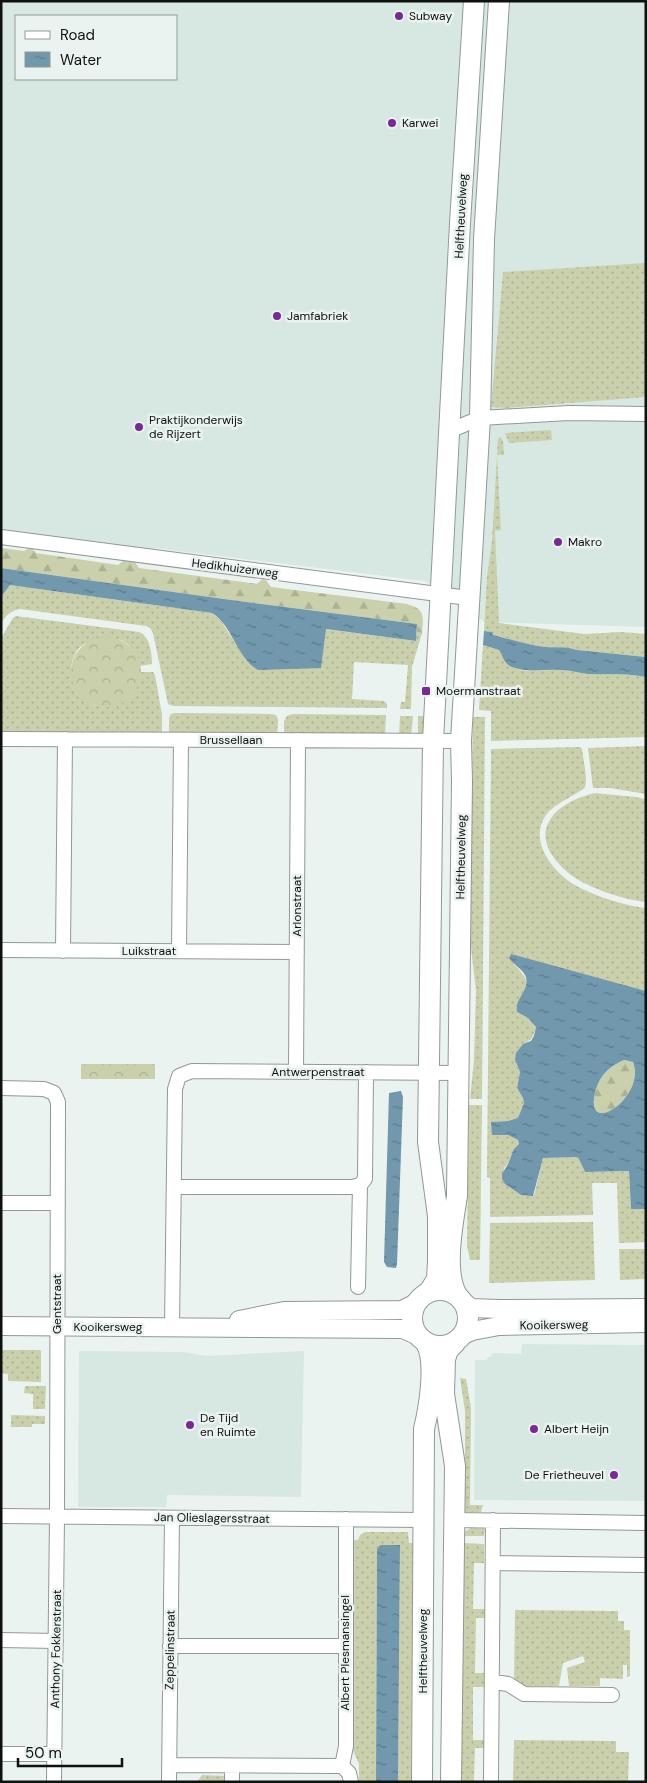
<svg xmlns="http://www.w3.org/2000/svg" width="647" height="1783" font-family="'DM Sans',sans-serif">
<defs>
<pattern id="grass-dots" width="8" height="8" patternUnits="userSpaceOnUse" patternTransform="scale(1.25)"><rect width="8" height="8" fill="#c9d0ab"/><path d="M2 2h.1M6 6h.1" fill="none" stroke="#abb292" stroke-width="1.8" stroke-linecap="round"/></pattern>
<pattern id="forest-firs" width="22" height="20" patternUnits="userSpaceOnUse" patternTransform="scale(1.25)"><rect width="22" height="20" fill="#c9d0ab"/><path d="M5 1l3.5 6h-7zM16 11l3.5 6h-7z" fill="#abb292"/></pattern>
<pattern id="park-crowns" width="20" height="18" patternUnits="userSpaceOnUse" patternTransform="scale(1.25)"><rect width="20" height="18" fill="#c9d0ab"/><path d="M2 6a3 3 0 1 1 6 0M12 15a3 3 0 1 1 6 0" fill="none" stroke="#abb292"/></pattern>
<pattern id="water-ripples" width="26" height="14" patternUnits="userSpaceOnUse" patternTransform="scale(1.25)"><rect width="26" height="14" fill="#7198ac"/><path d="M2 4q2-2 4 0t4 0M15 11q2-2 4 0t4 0" fill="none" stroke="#5b7b8b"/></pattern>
</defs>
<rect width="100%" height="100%" fill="#eaf3f0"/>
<path fill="#d7e8e2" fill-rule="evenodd" d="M 1,1 L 646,1 L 646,627 L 484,622 L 425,581 L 153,548 L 151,555 L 1,535 ZM 16,16 L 176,16 L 176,79 L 16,79 Z
M 522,1344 L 646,1345 L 646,1501 L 474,1500 L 475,1360 L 486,1360 L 493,1353 L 521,1354 Z
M 79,1351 L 184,1352 L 206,1356 L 304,1351 L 301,1497 L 167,1495 L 166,1507 L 78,1507 Z"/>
<path fill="url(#grass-dots)" d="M 646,263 L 646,397 L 506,408 L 491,407 L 503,272 Z
M 551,430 L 552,440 L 509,443 L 505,433 Z
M 500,437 L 503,441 L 504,455 L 497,455 L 501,530 L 495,531 L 499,623 L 584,634 L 621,632 L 646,634 L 646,657 L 577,650 C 566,646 556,648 545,647 C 529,645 513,640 497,636 L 493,635 L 492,632 L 484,631 L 487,577 L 492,541 L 498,439 Z
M 10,585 L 212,613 L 221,621 L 245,658 L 325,629 L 415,641 L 417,632 L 422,633 L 412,667 L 411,709 L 400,709 L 401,702 L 405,702 L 408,665 L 354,662 L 352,699 L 384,701 L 387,704 L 387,708 L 173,706 L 168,704 L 153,633 L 150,628 L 146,626 L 20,609 C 10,611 6,615 1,624 L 1,597 Z
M 16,616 L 139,632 C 150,636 152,653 152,664 L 140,666 C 138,655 128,639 115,639 C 111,638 107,640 103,640 C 83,642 75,646 71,668 L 94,705 C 117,711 138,696 141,672 L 153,672 L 155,675 L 162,715 L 162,735 L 1,734 L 1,638 L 13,618 Z
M 483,645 L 499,650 C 502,655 506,663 513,667 C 525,674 548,669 562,670 C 571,670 579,673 588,674 C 607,675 627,673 646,677 L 646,737 L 491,741 L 491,711 L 479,710 Z
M 175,713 L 271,714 L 276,715 L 278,720 L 277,736 L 169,735 L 169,718 L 171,714 Z
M 292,714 L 386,715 L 385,736 L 284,736 L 284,721 L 287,716 Z
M 400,716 L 413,716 L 411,736 L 399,737 Z
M 418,716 L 429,716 L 425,731 L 418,735 Z
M 473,717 L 485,717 L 482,1099 L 470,1099 L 474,1060 L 476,991 L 470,939 Z
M 646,746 L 646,794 L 610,788 L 593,788 L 588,748 Z
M 580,747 L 582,749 C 583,758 588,780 585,787 C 584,791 553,804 546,815 C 529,839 550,868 570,882 C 588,894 625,906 646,908 L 646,991 L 510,955 L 509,958 C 529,983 533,977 516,1008 L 517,1012 L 528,1018 L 536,1027 C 533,1037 533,1040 523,1044 L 516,1063 L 520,1072 L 517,1088 L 523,1098 L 524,1103 L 518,1118 L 508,1121 L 492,1122 L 492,1135 L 508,1135 L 518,1140 L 519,1144 C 512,1151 511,1161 504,1168 L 505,1184 L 521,1195 L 534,1196 L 543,1158 L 578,1157 L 585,1172 L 629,1171 L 631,1209 L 646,1209 L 646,1242 L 619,1243 L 617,1183 L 592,1183 L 593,1215 L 490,1217 L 490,1178 L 487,1177 L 491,749 Z
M 595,793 L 635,797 L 646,799 L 646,902 C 621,899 583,887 565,870 C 525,834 552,803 595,793 Z
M 469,1105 L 482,1105 L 480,1260 L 470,1260 L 467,1245 Z
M 593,1222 L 595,1280 L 489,1283 L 490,1223 Z
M 619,1249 L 646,1249 L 646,1279 L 620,1280 Z
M 1,1350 L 41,1350 L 41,1382 L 8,1381 L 8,1374 L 1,1373 Z
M 460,1378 L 466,1379 L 471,1408 L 470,1505 L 483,1505 L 481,1512 L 465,1512 L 465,1411 Z
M 25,1386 L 46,1386 L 45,1409 L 33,1409 L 33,1394 L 24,1393 Z
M 11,1415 L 45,1416 L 45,1424 L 32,1424 L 32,1427 L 11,1427 Z
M 471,1528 L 485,1529 L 484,1536 L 463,1536 L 464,1532 Z
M 365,1532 L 408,1532 L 409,1543 L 413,1543 L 411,1782 L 398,1782 L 400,1545 L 380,1545 L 377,1549 L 376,1782 L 359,1782 L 359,1764 L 351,1746 L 353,1540 L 358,1540 L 360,1535 Z
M 463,1543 L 484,1544 L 484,1563 L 474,1563 L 473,1609 L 487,1609 L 487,1618 L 476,1618 L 475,1673 L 486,1673 L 486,1687 L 473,1687 L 473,1740 L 486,1740 L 486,1748 L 475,1748 L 474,1782 L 461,1782 Z
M 515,1610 L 618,1611 L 618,1621 L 624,1621 L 624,1630 L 630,1630 L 630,1676 L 627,1677 L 627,1665 L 623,1665 L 623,1679 L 600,1678 L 600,1686 L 569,1686 L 567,1668 L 585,1662 L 583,1656 L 563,1663 L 559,1686 L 520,1686 L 514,1682 Z
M 514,1740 L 616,1741 L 616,1752 L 629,1752 L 628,1782 L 513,1782 Z
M 202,1775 L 227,1776 L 227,1782 L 197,1782 Z"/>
<path fill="url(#forest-firs)" d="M 1,548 L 24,551 L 29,548 L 32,548 L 36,553 L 118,565 L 123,561 L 135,562 L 139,568 L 257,584 L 262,579 L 266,580 L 271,587 L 407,604 C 426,609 423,617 422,633 L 417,632 L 417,624 L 224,599 L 1,568 Z
M 624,1060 L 633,1062 C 647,1098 581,1141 596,1089 C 601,1074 610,1066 624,1060 Z"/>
<path fill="url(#park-crowns)" d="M71 672a35 35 0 1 1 70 0a35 35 0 1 1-70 0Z
M 81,1064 L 155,1064 L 155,1079 L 81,1079 Z"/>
<path fill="url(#water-ripples)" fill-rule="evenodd" d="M 1,568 L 224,599 L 417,624 L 416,641 L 326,629 L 321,668 L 258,670 C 236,657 233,626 212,613 L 10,585 L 1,597 Z
M 484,631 L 492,632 L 493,635 L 497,636 C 513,640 529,645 545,647 C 556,648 566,646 577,650 L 646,657 L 646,677 C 627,673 607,675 588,674 C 579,673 570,670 562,670 C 545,669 528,673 512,667 C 504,664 503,656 499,650 L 483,645 Z
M 511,954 L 646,991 L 646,1209 L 631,1209 L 629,1171 L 585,1172 L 578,1157 L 543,1158 L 533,1196 L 521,1195 L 505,1184 L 502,1179 L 502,1174 L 508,1164 L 514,1149 L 519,1144 L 518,1140 L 508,1135 L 492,1135 L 491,1122 L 508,1121 L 518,1118 L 524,1103 L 523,1098 L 517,1088 L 520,1072 L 515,1060 L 516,1053 L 523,1044 L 531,1041 L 534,1036 L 536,1027 L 528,1018 L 517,1012 C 513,999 532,990 525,975 C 521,968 513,964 509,958 ZM 624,1060 L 633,1062 C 647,1098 581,1141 596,1089 C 601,1074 610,1066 624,1060 Z
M 401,1091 L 403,1097 L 397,1264 L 396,1268 L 387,1267 L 384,1262 L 389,1093 Z
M 380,1545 L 400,1545 L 398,1782 L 376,1782 L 377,1549 Z"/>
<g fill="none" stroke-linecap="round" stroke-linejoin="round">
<g stroke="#919996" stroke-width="16">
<path id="minor" d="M 449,431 L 480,418 L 569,413 L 646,414
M 1,537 L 468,598
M 1,739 L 461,741
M 1,950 L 297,952
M 63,951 L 65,739
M 179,951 L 181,740
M 296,1072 L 298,740
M 1,1088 L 44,1089 L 54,1093 L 58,1102 L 57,1517 L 54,1782
M 174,1187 L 352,1187 L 360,1185
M 1,1203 L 58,1203
M 358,1287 L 360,1185 L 365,1179 L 366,1072
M 172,1327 L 175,1089 L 179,1076 L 192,1071 L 458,1073
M 1,1516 L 424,1520
M 346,1519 L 346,1746 L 342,1766 L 349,1773 L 351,1782
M 454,1520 L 646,1523
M 493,1563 L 646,1565
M 1,1640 L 56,1641
M 170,1646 L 345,1646
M 493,1682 L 508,1684 L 524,1694 L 612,1695
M 1,1754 L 54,1754
M 169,1765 L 342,1766
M 232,1766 L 232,1782
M 169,1782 L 172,1518
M 491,1782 L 493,1520"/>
</g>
<g stroke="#919996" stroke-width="20">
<path id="tertiary" d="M 464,1303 L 472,1308 L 499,1309 L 646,1308
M 239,1320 L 284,1311 L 402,1310 L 416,1303
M 1,1326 L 403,1329 L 416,1335
M 463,1335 L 472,1331 L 499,1326 L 646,1323"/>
</g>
<g stroke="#919996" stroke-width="22">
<path id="secondary" d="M412 1318a28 28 0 1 1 56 0a28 28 0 1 1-56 0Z
M 429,1292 L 437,1279 L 438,1262 L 438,1216 L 428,1142 L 433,741 L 460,223 L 474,1
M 457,1295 C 443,1272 453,1222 457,1196 L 462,781 L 461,741 L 480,418 L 484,239 L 499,1
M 422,1782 L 424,1429 C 429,1408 437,1362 426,1343
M 451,1782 L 455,1466 L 444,1394 L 445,1359 L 448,1350 L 455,1343"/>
</g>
<use href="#minor" stroke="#fff" stroke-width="14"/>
<use href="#tertiary" stroke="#fff" stroke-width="18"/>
<use href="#secondary" stroke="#fff" stroke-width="20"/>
</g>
<g fill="#7a2797" stroke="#eaf3f0" stroke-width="2">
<circle cx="399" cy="16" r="5"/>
<circle cx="392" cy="123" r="5"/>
<circle cx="277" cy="316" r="5"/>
<circle cx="139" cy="427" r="5"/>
<circle cx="558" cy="542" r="5"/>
<rect x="421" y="686" width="10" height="10" rx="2.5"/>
<circle cx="190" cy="1425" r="5"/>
<circle cx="534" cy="1429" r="5"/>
<circle cx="614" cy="1475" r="5"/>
</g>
<g text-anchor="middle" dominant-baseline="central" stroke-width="5" stroke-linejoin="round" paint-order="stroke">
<g font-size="12" fill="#0e1110" stroke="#eaf3f0" text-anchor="start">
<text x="409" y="16">Subway</text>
<text x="402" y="123">Karwei</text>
<text x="287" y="316">Jamfabriek</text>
<text x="149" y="420">Praktijkonderwijs<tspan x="149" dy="14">de Rijzert</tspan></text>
<text x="568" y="542">Makro</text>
<text x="436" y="691">Moermanstraat</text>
<text x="200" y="1418">De Tijd<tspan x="200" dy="14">en Ruimte</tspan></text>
<text x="544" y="1429">Albert Heijn</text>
<text x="604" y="1475" text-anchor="end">De Frietheuvel</text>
</g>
<g font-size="12" fill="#0e1110" stroke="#eaf3f0">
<text transform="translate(461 216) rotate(-87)">Helftheuvelweg</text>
<text transform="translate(235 568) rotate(7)">Hedikhuizerweg</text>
<text x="231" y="740">Brussellaan</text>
<text transform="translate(461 857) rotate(-89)">Helftheuvelweg</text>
<text transform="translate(297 906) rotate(-90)">Arlonstraat</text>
<text x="149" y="951">Luikstraat</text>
<text x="318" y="1072">Antwerpenstraat</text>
<text transform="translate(57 1304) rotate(-90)">Gentstraat</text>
<text transform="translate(554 1325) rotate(-1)">Kooikersweg</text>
<text x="108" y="1327">Kooikersweg</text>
<text transform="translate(212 1518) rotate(1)">Jan Olieslagersstraat</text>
<text transform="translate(56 1649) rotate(-89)">Anthony Fokkerstraat</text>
<text transform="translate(170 1650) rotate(-89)">Zeppelinstraat</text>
<text transform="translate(423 1651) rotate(-90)">Helftheuvelweg</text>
<text transform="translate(345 1653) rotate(-90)">Albert Plesmansingel</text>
</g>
</g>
<rect width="647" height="1783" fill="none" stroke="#0e1110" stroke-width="5"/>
<rect x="15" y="15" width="162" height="65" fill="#eaf3f0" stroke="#929996"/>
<rect x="25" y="31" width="25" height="8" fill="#ffffff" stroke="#929996"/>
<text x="60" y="40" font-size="15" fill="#0e1110">Road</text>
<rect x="25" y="52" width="25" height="15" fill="url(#water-ripples)" stroke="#929996"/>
<text x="60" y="65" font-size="15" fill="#0e1110">Water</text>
<path d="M18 1758v8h104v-8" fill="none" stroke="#0e1110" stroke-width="2.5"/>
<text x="25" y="1758" font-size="15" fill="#0e1110" stroke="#eaf3f0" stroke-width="4" paint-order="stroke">50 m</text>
</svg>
